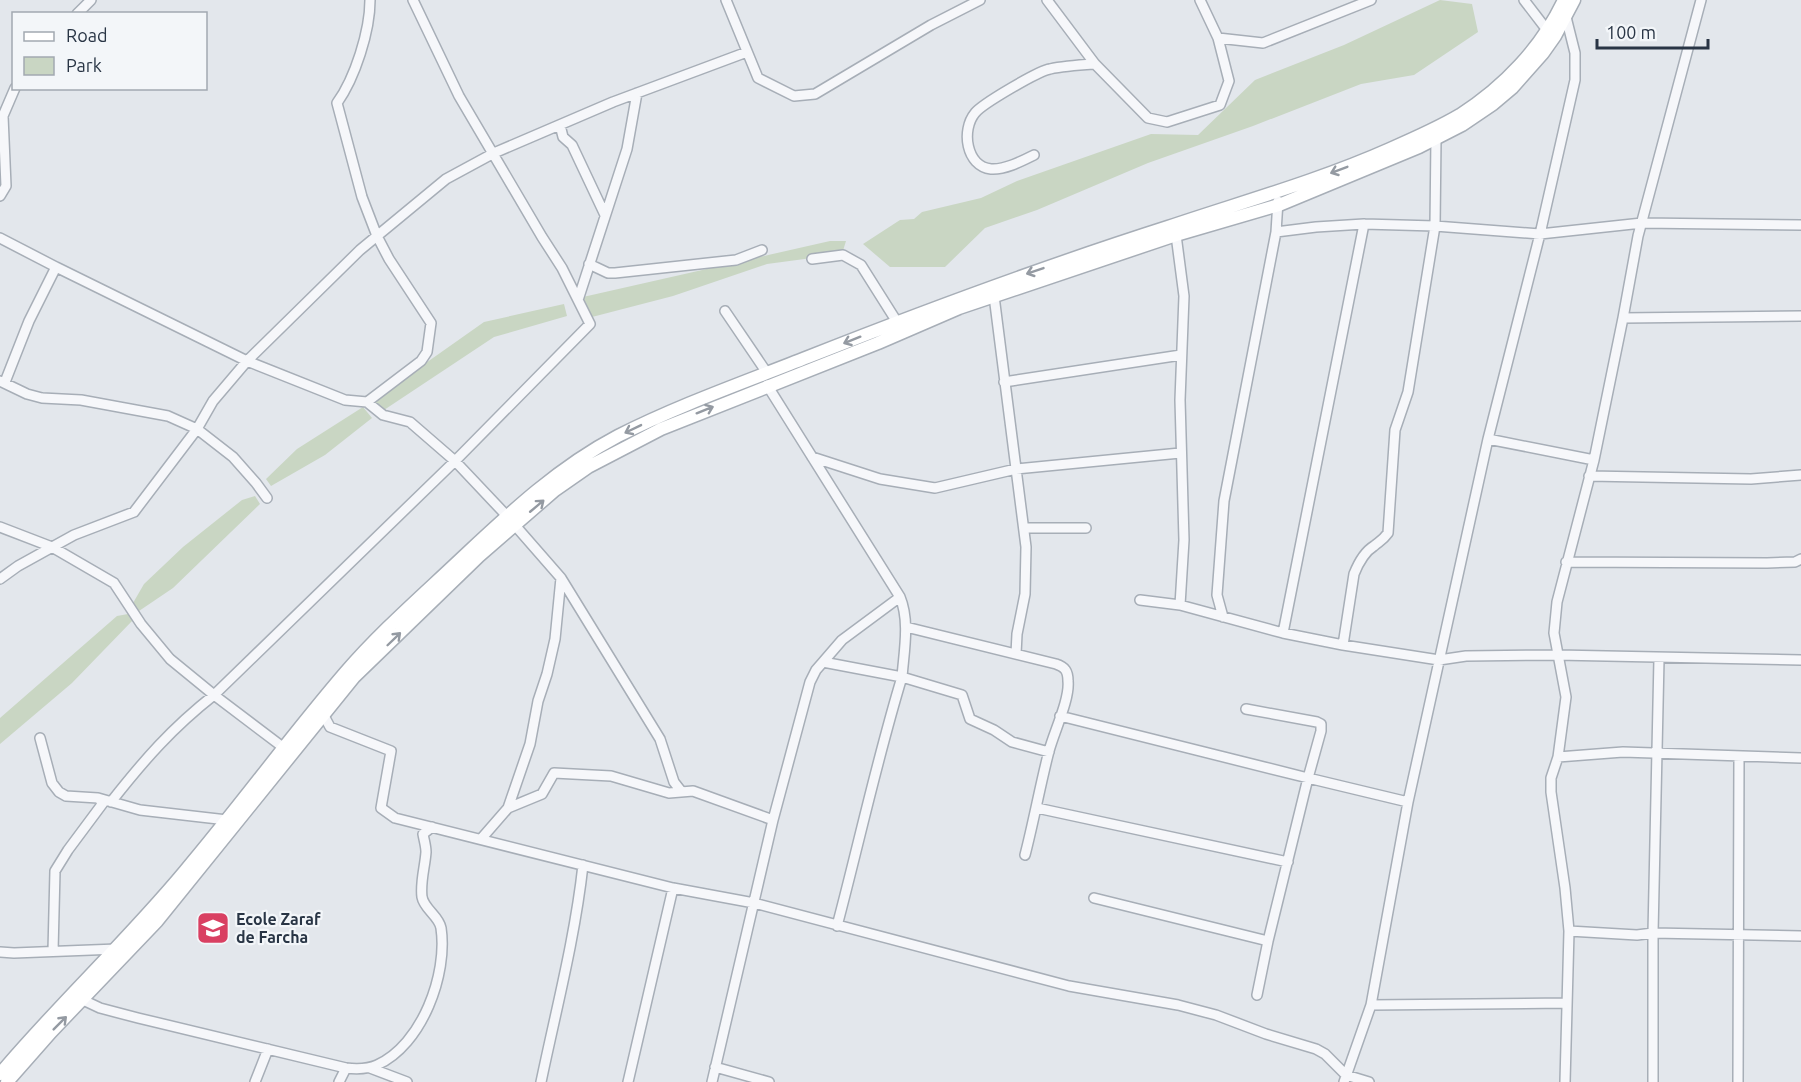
<svg xmlns="http://www.w3.org/2000/svg" width="1801" height="1082" font-family="Ubuntu,sans-serif">
<rect width="100%" height="100%" fill="#e3e7ec"/>
<path fill="#c9d6c3" d="M 1440,0 L 1472,4 L 1478,32 L 1414,75 L 1361,84 L 1253,126 L 1148,163 L 1037,210 L 985,228 L 945,267 L 890,267 L 863,244 L 900,220 L 914,219 L 922,212 L 981,198 L 1017,181 L 1151,134 L 1198,135 L 1255,80 L 1344,45 Z
M 830,241 L 846,241 L 842,254 L 767,264 L 673,296 L 592,317 L 583,297 Z
M 564,304 L 567,316 L 494,337 L 384,410 L 372,401 L 484,322 Z
M 363,407 L 372,418 L 325,455 L 271,486 L 266,479 L 297,449 Z
M 255,496 L 260,504 L 173,588 L 139,611 L 133,603 L 144,584 L 183,547 L 242,500 Z
M 128,614 L 133,620 L 72,683 L 0,744 L 0,718 L 117,616 Z"/>
<g fill="none" stroke-linecap="round" stroke-linejoin="round">
<g stroke="#a7aeb7" stroke-width="12">
<path id="street" d="M 726,0 L 758,78 L 794,96 L 815,94 L 931,25 L 980,0
M 1047,0 L 1095,64 L 1148,118 L 1167,122 L 1220,105 L 1229,81 L 1218,38 L 1200,0
M 1524,0 L 1547,30
M 77,14 L 91,0
M 1218,38 L 1263,43 L 1371,0
M 560,125 L 563,137 L 572,145 L 605,215
M 1034,155 C 1022,161 1005,170 991,169 C 966,166 961,130 975,113 C 982,104 1038,71 1050,69 C 1064,66 1080,65 1095,64
M 0,196 L 6,186 L 3,116 L 15,88
M 1276,232 L 1316,227 L 1364,224 L 1435,226 L 1540,234 L 1642,223 L 1801,225
M 1176,235 L 1184,296 L 1180,400 L 1184,540 L 1180,605
M 0,238 L 56,267 L 29,321 L 5,382
M 812,259 L 843,255 L 861,265 L 897,322
M 589,264 L 608,273 L 615,273 L 736,260 L 762,250
M 56,267 L 247,361 L 345,400 L 367,402 L 383,415 L 410,422 L 455,461 L 506,515 L 561,578 L 660,739 L 674,782 L 681,791
M 994,296 L 1026,547 L 1025,594 L 1017,634 L 1016,654
M 578,300 L 627,149 L 637,93
M 725,311 L 767,373
M 1623,318 L 1801,316
M 0,381 L 27,394 L 42,398 L 81,400 L 168,416 L 197,429 L 233,457 L 256,483 L 267,498
M 1004,382 L 1181,355
M 367,402 L 421,361 L 427,352 L 431,323 L 389,259 L 377,236 L 362,197 L 337,103 C 355,78 370,31 370,0
M 1488,439 L 1594,460
M 812,457 L 880,479 L 935,488 L 1016,469 L 1180,453
M 1589,476 L 1751,479 L 1801,475
M 0,527 L 52,547 L 114,583 L 141,624 L 170,659 L 214,695 L 455,461 L 590,324 L 562,268 L 542,237 L 459,96 L 413,0
M 1024,528 L 1086,528
M 1566,562 L 1767,563 L 1795,562 L 1801,559
M 0,579 L 18,566 L 74,535 L 134,512 L 197,429 L 213,401 L 247,361 L 360,250 L 446,179 L 494,153 L 613,102 L 747,52
M 1140,600 L 1180,605 L 1283,633 L 1343,645 L 1439,660 L 1466,656 L 1557,655 L 1801,660
M 1223,617 L 1217,595 L 1224,501 L 1276,232 L 1278,201
M 906,627 L 1056,664 C 1065,667 1068,671 1068,681 C 1070,699 1054,732 1049,751 C 1040,786 1034,820 1025,855
M 1283,633 L 1364,224
M 1343,645 L 1354,574 C 1358,564 1364,552 1374,546 C 1380,541 1383,540 1388,533 L 1395,430 L 1408,392 L 1435,226 L 1436,138
M 823,662 L 842,640 L 900,597
M 323,714 L 330,727 L 391,751 L 381,808 L 395,818 L 673,888 L 754,903 L 1069,986 L 1178,1005 L 1216,1015 L 1266,1034 L 1316,1049 L 1325,1054 L 1346,1075 L 1369,1082
M 1060,716 L 1308,778 L 1321,731 L 1321,724 L 1317,722 L 1246,709
M 40,738 L 52,783 L 59,792 L 66,796 L 98,798 L 140,810 L 227,820
M 1558,757 L 1623,752 L 1801,758
M 111,802 C 144,760 172,728 214,695 L 284,748
M 508,808 L 542,794 L 554,773 L 611,776 L 669,793 L 693,791 L 773,820
M 1037,808 L 1288,862
M 481,839 L 508,808 L 530,744 L 538,701 L 547,674 L 555,639 L 561,578
M 1094,898 L 1268,941
M 837,926 C 859,843 877,759 902,677 L 962,695 L 970,719 L 994,730 L 1012,742 L 1049,752
M 1569,931 L 1637,935 L 1653,933 L 1801,936
M 53,951 L 55,871 L 68,850 L 103,803 L 98,798
M 0,952 L 14,953 L 117,949
M 1257,995 L 1268,941 L 1308,778 L 1408,802
M 83,1000 L 100,1008 L 138,1018 L 346,1068 C 355,1069 368,1069 377,1065 C 422,1045 448,974 441,928 C 439,916 424,909 422,897 C 420,882 425,867 426,852 C 426,846 424,840 423,834 L 432,827
M 1371,1005 L 1566,1003
M 715,1067 L 769,1082
M 370,1068 L 407,1082
M 255,1082 L 268,1049
M 339,1082 L 346,1068
M 541,1082 C 556,1010 575,938 583,865
M 628,1082 L 673,888
M 712,1082 L 773,820 L 810,682 L 816,670 L 823,662 L 902,677 C 904,651 910,621 900,597 L 767,385
M 1344,1082 L 1371,1005 L 1408,802 L 1488,439 L 1540,234 L 1575,80 L 1575,53 L 1566,17 L 1562,14
M 1565,1082 L 1569,931 L 1565,888 L 1551,792 L 1551,778 L 1558,757 L 1566,697 L 1554,633 L 1557,602 L 1594,460 L 1623,318 L 1638,236 L 1701,0
M 1653,1082 L 1653,933 L 1659,659
M 1738,1082 L 1739,756"/>
</g>
<g stroke="#a7aeb7" stroke-width="15">
<path id="secondary" d="M 0,1074 C 59,1004 126,942 185,871 C 240,806 290,737 345,673 C 381,631 424,594 464,556 C 512,511 559,467 618,436 C 679,405 745,382 808,357 C 927,310 1046,266 1168,227 C 1242,202 1318,181 1390,149 C 1413,139 1438,128 1460,115 C 1504,87 1542,47 1564,0
M 7,1082 L 51,1032 L 157,921 L 354,677 L 479,556 L 555,490 L 588,467 L 661,429 L 878,343 L 959,308 L 1176,235 L 1279,205 L 1419,147 L 1462,125 L 1493,104 L 1512,88 L 1543,53 L 1555,36 L 1574,0"/>
</g>
<use href="#street" stroke="#f6f7fa" stroke-width="9"/>
<use href="#secondary" stroke="#fff" stroke-width="12"/>
</g>
<defs><path id="oneway-shaft" d="M-6 0H5M1.5-3L5.5 0L1.5 3" fill="none" stroke-width="1.6" stroke-linecap="round" stroke-linejoin="round" transform="scale(1.5)"/></defs>
<g stroke="#949aa2">
<use href="#oneway-shaft" transform="translate(1339 170) rotate(159)"/>
<use href="#oneway-shaft" transform="translate(1035 271) rotate(161)"/>
<use href="#oneway-shaft" transform="translate(852 340) rotate(158)"/>
<use href="#oneway-shaft" transform="translate(705 410) rotate(-22)"/>
<use href="#oneway-shaft" transform="translate(633 429) rotate(154)"/>
<use href="#oneway-shaft" transform="translate(537 506) rotate(-40)"/>
<use href="#oneway-shaft" transform="translate(394 639) rotate(-44)"/>
<use href="#oneway-shaft" transform="translate(60 1023) rotate(-45)"/>
</g>
<defs>
<g id="school-square" transform="scale(1.725)"><rect x="-9" y="-9" width="18" height="18" rx="4" fill="#d94062" stroke="#f3f6f9"/><path d="M0-5L7-2L0 1L-7-2ZM-4 1L0 2.5L4 1V4Q0 6-4 4Z" fill="#fff"/></g>
</defs>
<g fill-rule="evenodd">
<use href="#school-square" x="213" y="928"/>
</g>
<g text-anchor="middle" dominant-baseline="central" stroke-width="4.5" stroke-linejoin="round" paint-order="stroke">
<g font-size="16" font-weight="bold" fill="#293545" stroke="#f3f6f9" text-anchor="start">
<text x="236" y="919">Ecole Zaraf<tspan x="236" dy="18">de Farcha</tspan></text>
</g>
</g>
<rect x="12" y="12" width="195" height="78" fill="#f3f6f9" stroke="#a2a9b1" stroke-width="1.5"/>
<rect x="24" y="32" width="30" height="9" fill="#ffffff" stroke="#a2a9b1" stroke-width="1.5"/>
<text x="66" y="42" font-size="18" fill="#293545">Road</text>
<rect x="24" y="57" width="30" height="18" fill="#c9d6c3" stroke="#a2a9b1" stroke-width="1.5"/>
<text x="66" y="72" font-size="18" fill="#293545">Park</text>
<path d="M1597 39v9h111v-9" fill="none" stroke="#293545" stroke-width="3"/>
<text x="1606" y="39" font-size="18" fill="#293545" stroke="#f3f6f9" stroke-width="4.5" paint-order="stroke">100 m</text>
</svg>
